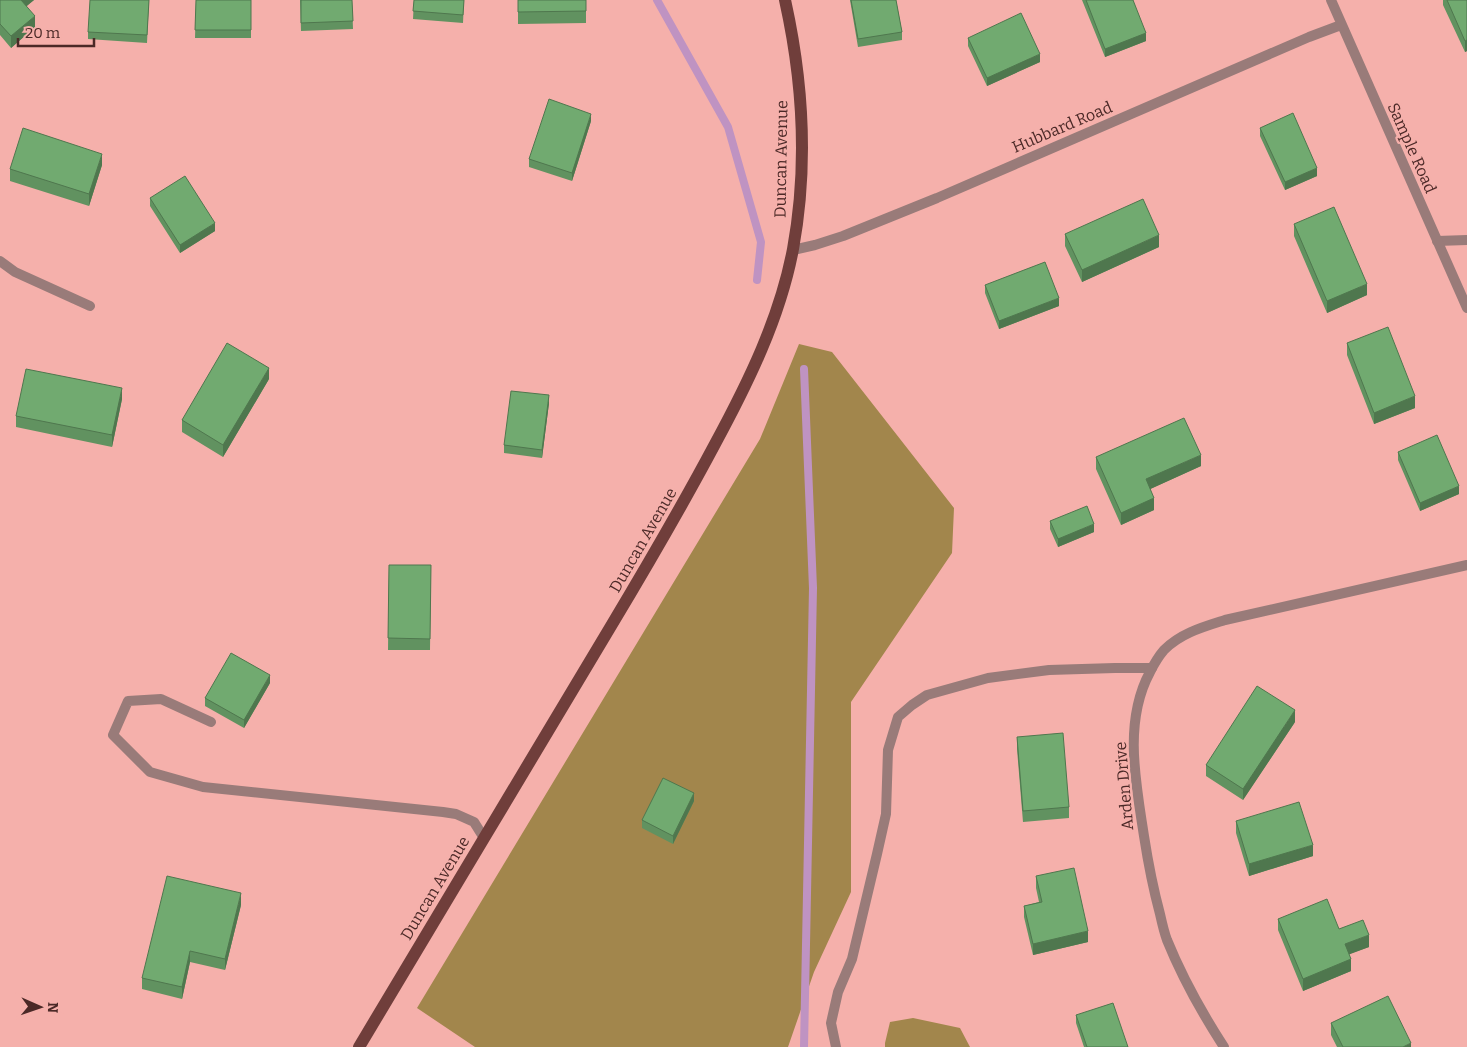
<svg xmlns="http://www.w3.org/2000/svg" width="1467" height="1047" font-family="Bitter,serif">
<rect width="100%" height="100%" fill="#f5b0ab"/>
<path fill="#a2864c" d="M 799,344 L 832,352 L 954,508 L 952,553 L 851,702 L 851,892 L 814,972 L 788,1047 L 475,1047 L 417,1008 L 760,439 Z
M 913,1018 L 960,1028 L 970,1047 L 885,1047 L 885,1043 L 890,1022 Z"/>
<g fill="none" stroke-linecap="round" stroke-linejoin="round">
<path stroke="#bf93c2" stroke-width="8" d="M 657,0 L 728,127 L 761,242 L 757,280
M 804,369 L 813,588 L 804,1047"/>
<path stroke="#997b79" stroke-width="10" d="M 836,1047 L 831,1023 L 838,992 L 852,959 L 877,854 L 886,814 L 888,750 L 898,717 L 912,705 L 927,695 L 988,678 L 1049,670 L 1115,668 L 1152,668"/>
<path stroke="#997b79" stroke-width="10" d="M 1437,241 L 1467,240
M 0,261 L 15,272 L 90,306
M 211,722 L 161,699 L 128,701 L 113,735 L 150,772 L 203,787 L 443,812 L 456,814 L 474,822 L 484,838
M 1224,1047 C 1202,1013 1182,977 1167,940 C 1164,932 1162,923 1160,914 C 1153,888 1148,862 1144,836 C 1136,783 1123,722 1150,672 C 1154,664 1158,657 1164,650 C 1181,633 1203,627 1225,620 L 1467,565"/>
<path stroke="#997b79" stroke-width="10" d="M 1331,0 L 1467,308
M 793,250 L 815,245 L 843,236 L 937,198 L 1309,37 L 1341,25"/>
<path stroke="#703e3b" stroke-width="12" d="M 359,1047 C 443,907 527,766 611,626 C 647,566 682,506 715,444 C 748,383 780,318 793,249 C 808,167 803,81 785,0"/>
</g>
<path fill="#619260" d="M 0,0 L 34,0 L 26,6 L 35,27 L 11,48 L 0,35 Z
M 149,0 L 147,43 L 88,39 L 88,32 Z
M 196,0 L 251,0 L 251,38 L 195,38 Z
M 300,0 L 352,0 L 353,29 L 301,31 Z
M 414,0 L 464,0 L 463,23 L 413,19 Z
M 518,0 L 586,0 L 586,23 L 518,24 Z
M 850,0 L 896,0 L 902,32 L 902,40 L 858,47 Z
M 1082,0 L 1133,0 L 1146,41 L 1105,57 Z
M 1443,0 L 1467,0 L 1467,51 L 1465,52 L 1443,5 Z
M 968,38 L 1040,62 L 987,86 L 968,46 Z
M 591,121 L 572,181 L 529,167 L 529,159 Z
M 1260,128 L 1317,176 L 1285,190 L 1260,136 Z
M 102,165 L 89,206 L 10,181 L 10,169 Z
M 150,198 L 215,231 L 180,253 L 150,206 Z
M 1294,224 L 1367,295 L 1327,313 L 1294,236 Z
M 1065,234 L 1159,247 L 1082,282 L 1065,246 Z
M 985,285 L 1059,306 L 999,329 L 985,293 Z
M 1347,343 L 1415,408 L 1374,424 L 1347,355 Z
M 269,379 L 223,457 L 182,432 L 182,420 Z
M 122,399 L 112,447 L 16,427 L 16,416 Z
M 549,403 L 542,458 L 504,453 L 504,445 Z
M 1398,452 L 1459,494 L 1420,511 L 1398,460 Z
M 1096,457 L 1201,466 L 1150,489 L 1154,510 L 1121,525 L 1096,469 Z
M 1050,521 L 1094,532 L 1058,547 L 1050,529 Z
M 389,565 L 431,565 L 430,650 L 388,650 Z
M 270,683 L 244,728 L 205,706 L 205,698 Z
M 1295,722 L 1243,800 L 1206,776 L 1206,765 Z
M 1017,737 L 1069,807 L 1069,818 L 1023,822 L 1017,749 Z
M 694,801 L 673,844 L 642,828 L 642,820 Z
M 1236,821 L 1313,856 L 1249,876 L 1236,833 Z
M 1036,876 L 1088,942 L 1033,955 L 1024,917 L 1024,906 L 1039,902 L 1036,888 Z
M 241,905 L 225,970 L 190,962 L 182,999 L 142,989 L 142,978 Z
M 1278,919 L 1339,929 L 1369,947 L 1349,954 L 1351,971 L 1303,991 L 1278,930 Z
M 1076,1015 L 1128,1047 L 1084,1047 L 1076,1023 Z
M 1331,1023 L 1411,1047 L 1337,1047 L 1331,1035 Z"/>
<path fill="#4f774e" d="M 21,0 L 34,0 L 21,11 Z
M 35,16 L 35,27 L 11,48 L 11,36 Z
M 1146,33 L 1146,41 L 1105,57 L 1105,49 Z
M 1467,40 L 1467,51 L 1465,52 L 1465,41 Z
M 1040,54 L 1040,62 L 987,86 L 987,78 Z
M 591,114 L 591,121 L 572,181 L 572,173 Z
M 102,154 L 102,165 L 89,206 L 89,194 Z
M 1317,168 L 1317,176 L 1285,190 L 1285,182 Z
M 215,223 L 215,231 L 180,253 L 180,245 Z
M 1159,235 L 1159,247 L 1082,282 L 1082,270 Z
M 1367,284 L 1367,295 L 1327,313 L 1327,301 Z
M 1059,298 L 1059,306 L 999,329 L 999,321 Z
M 269,368 L 269,379 L 223,457 L 223,445 Z
M 122,388 L 122,399 L 112,447 L 112,435 Z
M 549,395 L 549,403 L 542,458 L 542,450 Z
M 1415,396 L 1415,408 L 1374,424 L 1374,413 Z
M 1201,455 L 1201,466 L 1146,491 L 1146,479 Z
M 1459,486 L 1459,494 L 1420,511 L 1420,503 Z
M 1154,498 L 1154,510 L 1121,525 L 1121,513 Z
M 1094,524 L 1094,532 L 1058,547 L 1058,539 Z
M 270,675 L 270,683 L 244,728 L 244,720 Z
M 1295,710 L 1295,722 L 1243,800 L 1243,789 Z
M 694,793 L 694,801 L 673,844 L 673,836 Z
M 1313,845 L 1313,856 L 1249,876 L 1249,864 Z
M 241,893 L 241,905 L 225,970 L 225,959 Z
M 1088,931 L 1088,942 L 1033,955 L 1033,944 Z
M 1369,935 L 1369,947 L 1345,956 L 1345,944 Z
M 190,951 L 190,962 L 182,999 L 182,987 Z
M 1351,959 L 1351,971 L 1303,991 L 1303,979 Z
M 1411,1043 L 1411,1047 L 1403,1047 Z"/>
<path fill="#71aa70" stroke="#4f774e" d="M 0,0 L 21,0 L 35,16 L 11,36 L 0,24 Z
M 90,0 L 149,0 L 147,35 L 88,32 Z
M 196,0 L 251,0 L 251,30 L 195,30 Z
M 301,0 L 352,0 L 353,21 L 301,23 Z
M 414,0 L 464,0 L 463,15 L 413,11 Z
M 518,0 L 586,0 L 586,11 L 518,12 Z
M 851,0 L 896,0 L 902,32 L 858,39 Z
M 1086,0 L 1133,0 L 1146,33 L 1105,49 Z
M 1447,0 L 1467,0 L 1467,40 L 1465,41 Z
M 1021,13 L 1040,54 L 987,78 L 968,38 Z
M 549,99 L 591,114 L 572,173 L 529,159 Z
M 1293,113 L 1317,168 L 1285,182 L 1260,128 Z
M 23,128 L 102,154 L 89,194 L 10,169 Z
M 185,176 L 215,223 L 180,245 L 150,198 Z
M 1143,199 L 1159,235 L 1082,270 L 1065,234 Z
M 1334,207 L 1367,284 L 1327,301 L 1294,224 Z
M 1045,262 L 1059,298 L 999,321 L 985,285 Z
M 1388,327 L 1415,396 L 1374,413 L 1347,343 Z
M 227,343 L 269,368 L 223,445 L 182,420 Z
M 26,369 L 122,388 L 112,435 L 16,416 Z
M 511,391 L 549,395 L 542,450 L 504,445 Z
M 1184,418 L 1201,455 L 1146,479 L 1154,498 L 1121,513 L 1096,457 Z
M 1437,435 L 1459,486 L 1420,503 L 1398,452 Z
M 1087,506 L 1094,524 L 1058,539 L 1050,521 Z
M 389,565 L 431,565 L 430,639 L 388,638 Z
M 231,653 L 270,675 L 244,720 L 205,698 Z
M 1257,686 L 1295,710 L 1243,789 L 1206,765 Z
M 1063,733 L 1069,807 L 1023,811 L 1017,737 Z
M 663,778 L 694,793 L 673,836 L 642,820 Z
M 1299,802 L 1313,845 L 1249,864 L 1236,821 Z
M 1074,868 L 1088,931 L 1033,944 L 1024,906 L 1042,902 L 1036,876 Z
M 167,876 L 241,893 L 225,959 L 190,951 L 182,987 L 142,978 Z
M 1327,899 L 1339,929 L 1363,920 L 1369,935 L 1345,944 L 1351,959 L 1303,979 L 1278,919 Z
M 1388,996 L 1411,1043 L 1403,1047 L 1343,1047 L 1331,1023 Z
M 1113,1003 L 1128,1047 L 1087,1047 L 1076,1015 Z"/>
<g text-anchor="middle" dominant-baseline="central" stroke-width="4.5" stroke-linejoin="round" paint-order="stroke">
<g font-size="16" fill="#4b2927" stroke="#f5b0ab">
<text transform="translate(1062 127) rotate(-23)">Hubbard Road</text>
<text transform="translate(1412 148) rotate(66)">Sample Road</text>
<text transform="translate(781 159) rotate(-89)">Duncan Avenue</text>
<text transform="translate(643 540) rotate(-60)">Duncan Avenue</text>
<text transform="translate(1124 786) rotate(-95)">Arden Drive</text>
<text transform="translate(435 888) rotate(-59)">Duncan Avenue</text>
</g>
</g>
<g transform="translate(40 1007) rotate(92)" stroke="#f5b0ab" stroke-width="4" paint-order="stroke">
<path d="M0-4L9 19L0 12L-9 19Z" fill="#4b2927"/>
<text y="-8" font-size="14" font-weight="bold" text-anchor="middle" fill="#4b2927">N</text>
</g>
<path d="M18 38v8h76v-8" fill="none" stroke="#4b2927" stroke-width="2.5"/>
<text x="25" y="38" font-size="15" fill="#4b2927" stroke="#f5b0ab" stroke-width="4" paint-order="stroke">20 m</text>
</svg>
